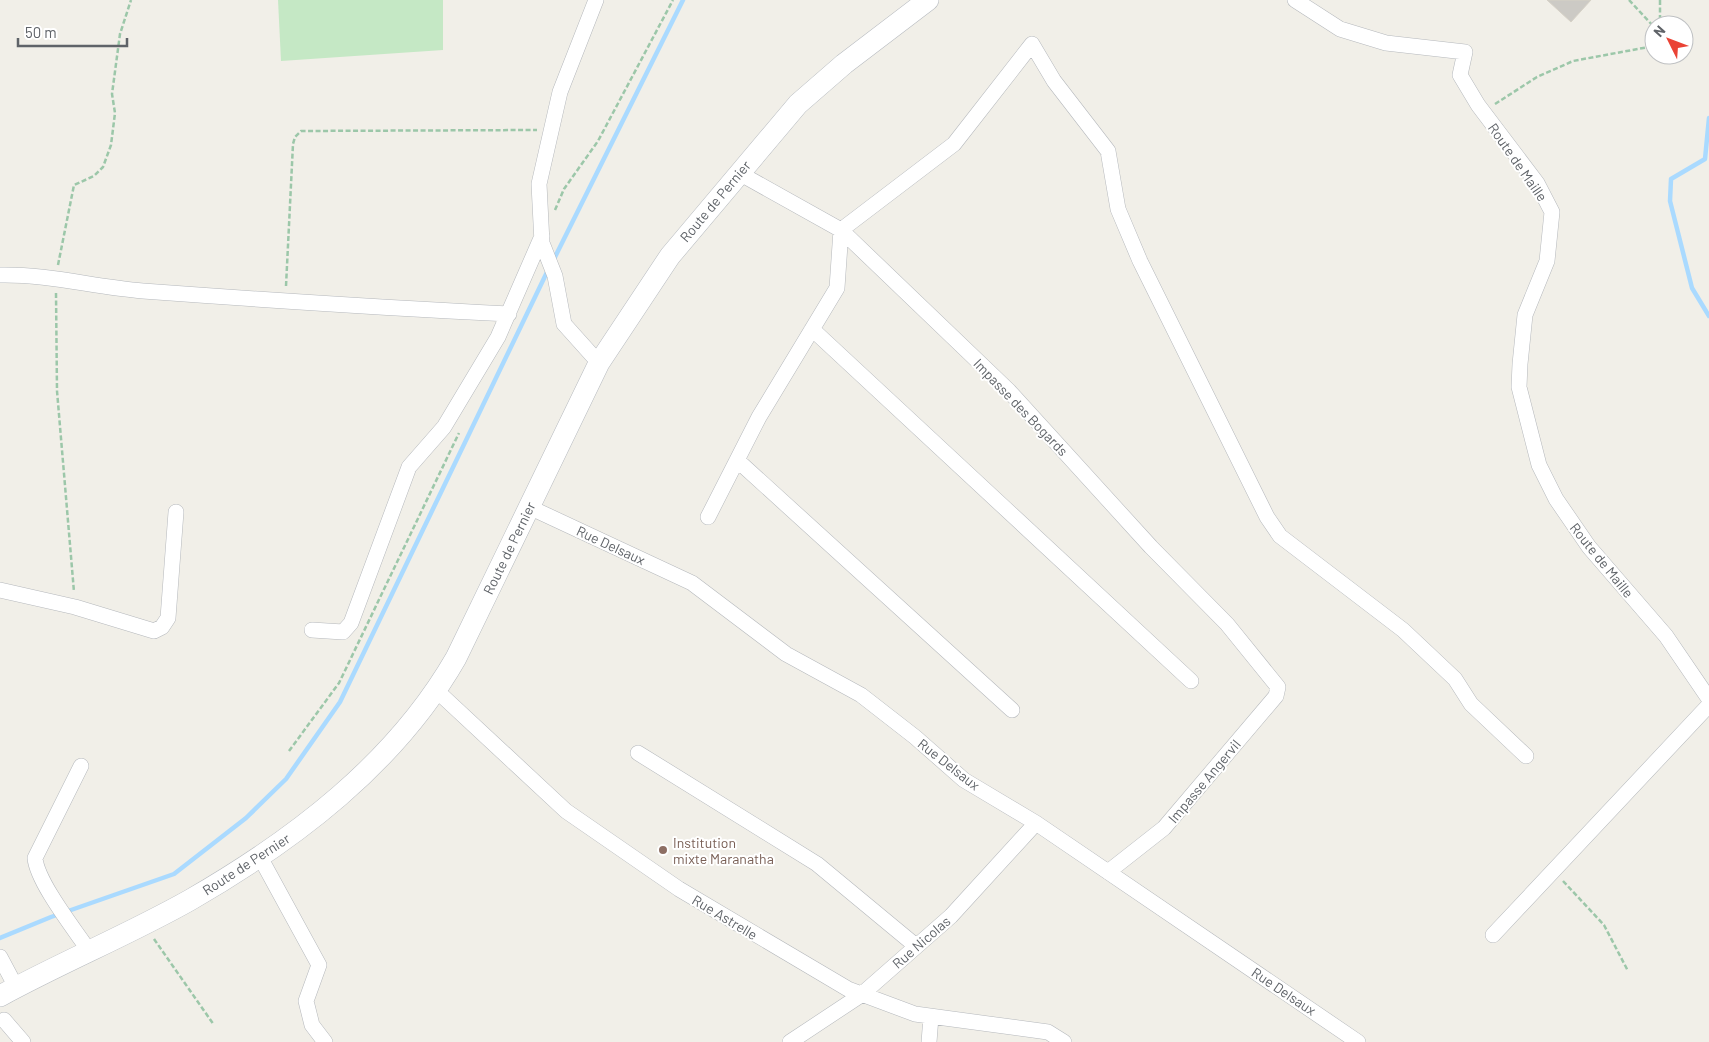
<svg xmlns="http://www.w3.org/2000/svg" width="1709" height="1042" font-family="Barlow,sans-serif">
<rect width="100%" height="100%" fill="#f1efe8"/>
<path fill="#c5e8c5" d="M 278,0 L 443,0 L 443,50 L 281,61 Z"/>
<g fill="none" stroke-linecap="round" stroke-linejoin="round">
<path stroke="#aadaff" stroke-width="4.5" d="M 1709,118 L 1705,159 L 1671,179 L 1670,201 L 1692,288 L 1709,316
M 553,261 L 683,0
M 0,938 L 51,917 L 174,874 L 246,818 L 286,779 L 340,702 L 548,270"/>
</g>
<path fill="#cccac5" stroke="#d6d1c6" d="M 1547,0 L 1591,0 L 1571,22 Z"/>
<g fill="none" stroke-linecap="round" stroke-linejoin="round">
<g stroke="#b5b8bc" stroke-width="16">
<path id="street" d="M 596,0 L 560,92 L 539,184 L 542,243 L 555,276 L 564,324 L 599,363
M 1295,0 L 1340,29 L 1386,43 L 1465,52 L 1460,75 L 1478,105 L 1537,183 L 1552,212 L 1547,261 L 1525,315 L 1520,364 L 1519,387 L 1539,465 L 1556,499 L 1589,547 L 1666,636 L 1709,699
M 739,173 L 841,230 L 1009,391 L 1151,547 L 1227,624 L 1278,687 L 1276,696 L 1164,828 L 1108,872
M 0,275 C 48,274 94,287 143,291 C 265,300 387,308 509,314
M 812,329 L 1191,681
M 737,460 L 1012,710
M 529,507 L 692,583 L 786,654 L 861,695 L 915,737 L 964,780 L 1036,823 L 1358,1042
M 708,517 L 759,417 L 837,288 L 841,230 L 954,144 L 1032,44 L 1054,81 L 1108,151 L 1118,209 L 1140,261 L 1267,517 L 1280,536 L 1403,630 L 1455,679 L 1471,704 L 1526,756
M 0,590 L 75,607 L 154,631 L 162,627 L 168,618 L 176,512
M 312,630 L 343,632 L 351,623 L 409,467 L 444,427 L 498,337 L 542,236
M 437,691 L 566,811 L 679,889 L 848,989 L 915,1014 L 1048,1032 L 1064,1042
M 638,753 L 817,864 L 916,946
M 81,766 L 35,858 C 37,882 75,930 89,951
M 260,857 L 319,965 L 306,1001 L 312,1025 L 325,1042
M 1493,935 L 1709,705
M 0,957 L 16,987
M 4,1020 L 23,1042
M 790,1042 L 861,995 L 951,916 L 1036,823
M 929,1042 L 931,1017"/>
</g>
<g stroke="#b6babf" stroke-width="22">
<path id="secondary" d="M 0,996 C 62,962 128,935 190,900 C 294,840 395,764 456,658 L 599,363 L 670,256 L 798,104 L 844,64 L 928,0"/>
</g>
<path stroke="#9cc7a9" stroke-width="2.5" stroke-dasharray="5 2.5" stroke-linecap="butt" d="M 1629,0 L 1654,27
M 1660,0 L 1660,25
M 1495,104 L 1537,77 L 1573,61 L 1654,46
M 555,210 L 564,189 L 598,141 L 673,0
M 58,265 L 74,185 L 94,176 L 103,167 L 111,145 L 115,113 L 112,94 L 120,34 L 131,0
M 286,286 L 293,144 L 295,137 L 301,131 L 537,130
M 56,293 L 57,391 L 74,592
M 289,751 L 339,683 L 459,433
M 1563,881 L 1604,925 L 1628,971
M 154,939 L 214,1025"/>
<use href="#street" stroke="#fff" stroke-width="15"/>
<use href="#secondary" stroke="#fff" stroke-width="21"/>
</g>
<circle fill="#8d6e63" stroke="#fff" stroke-width="2" cx="663" cy="850" r="5"/>
<g text-anchor="middle" dominant-baseline="central" stroke-width="4" stroke-linejoin="round" paint-order="stroke">
<g font-size="14" fill="#5f6368" stroke="#fff">
<text transform="translate(1518 162) rotate(55)">Route de Maille</text>
<text transform="translate(715 201) rotate(-50)">Route de Pernier</text>
<text transform="translate(1021 407) rotate(46)">Impasse des Bogards</text>
<text transform="translate(611 545) rotate(25)">Rue Delsaux</text>
<text transform="translate(509 548) rotate(-64)">Route de Pernier</text>
<text transform="translate(1602 560) rotate(51)">Route de Maille</text>
<text transform="translate(949 764) rotate(38)">Rue Delsaux</text>
<text transform="translate(1204 781) rotate(-50)">Impasse Angervil</text>
<text transform="translate(246 864) rotate(-33)">Route de Pernier</text>
<text transform="translate(725 917) rotate(31)">Rue Astrelle</text>
<text transform="translate(921 942) rotate(-41)">Rue Nicolas</text>
<text transform="translate(1284 991) rotate(34)">Rue Delsaux</text>
</g>
<g font-size="14" fill="#785e54" stroke="#fff" text-anchor="start">
<text x="673" y="842">Institution<tspan x="673" dy="16">mixte Maranatha</tspan></text>
</g>
</g>
<g transform="translate(1669 40) rotate(312)"><circle r="24" fill="#ffffff" stroke="#bfc1c3"/>
<path d="M0-4L9 19L0 12L-9 19Z" fill="#ea4335"/>
<text y="-8" font-size="14" font-weight="bold" text-anchor="middle" fill="#5f6368">N</text>
</g>
<path d="M18 38v8h109v-8" fill="none" stroke="#5f6368" stroke-width="2.5"/>
<text x="25" y="38" font-size="15" fill="#5f6368" stroke="#ffffff" stroke-width="4" paint-order="stroke">50 m</text>
</svg>
